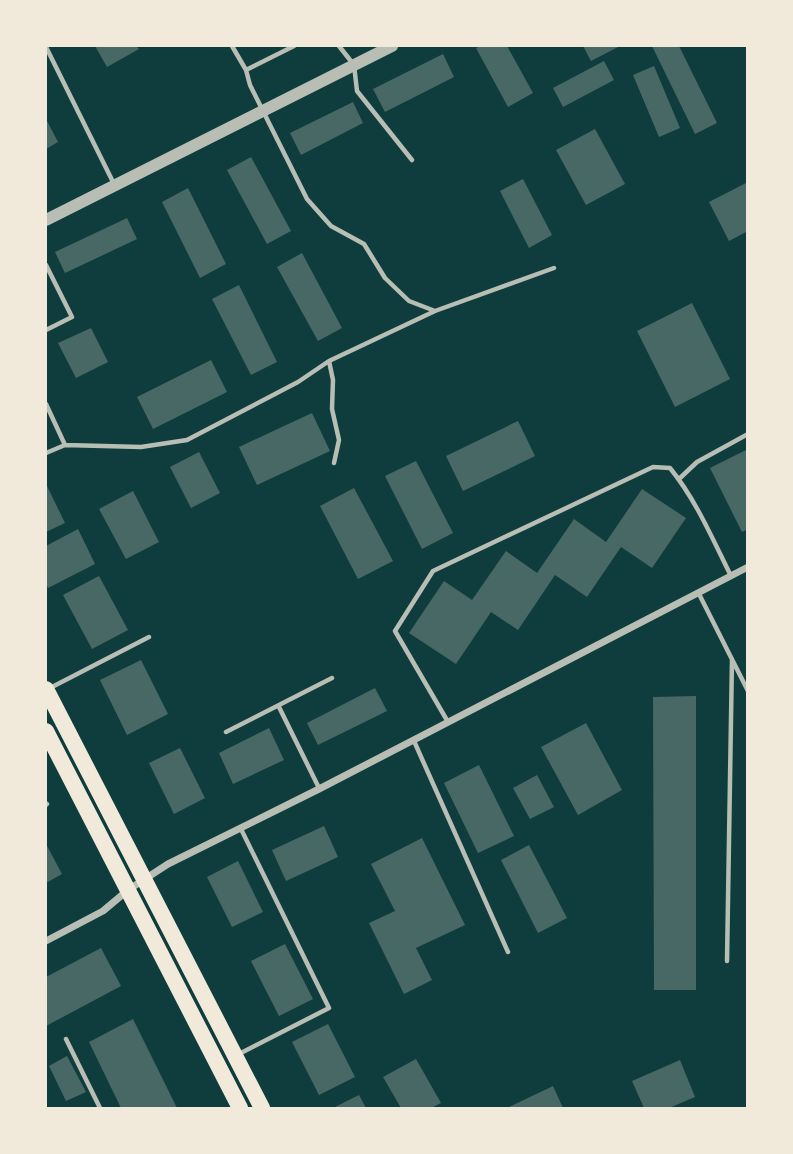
<svg xmlns="http://www.w3.org/2000/svg" width="793" height="1154" font-family="'Source Sans 3',sans-serif">
<rect width="100%" height="100%" fill="#0f3d3e"/>
<path fill="#486865" d="M 95,46 L 136,46 L 139,49 L 107,67 Z
M 481,46 L 507,46 L 533,93 L 508,107 L 476,48 Z
M 583,46 L 620,46 L 591,61 Z
M 652,46 L 679,46 L 717,123 L 695,134 Z
M 443,54 L 454,77 L 385,112 L 373,89 Z
M 604,61 L 614,80 L 563,107 L 553,88 Z
M 654,66 L 680,128 L 659,137 L 633,75 Z
M 353,102 L 363,123 L 301,155 L 290,133 Z
M 46,119 L 58,142 L 46,149 Z
M 595,129 L 625,184 L 586,205 L 556,150 Z
M 251,157 L 291,231 L 267,244 L 227,170 Z
M 523,179 L 552,235 L 529,248 L 500,191 Z
M 748,182 L 748,231 L 729,241 L 709,202 Z
M 188,188 L 226,264 L 200,278 L 162,202 Z
M 127,218 L 137,239 L 65,273 L 55,252 Z
M 302,253 L 342,328 L 318,341 L 277,267 Z
M 239,285 L 277,362 L 251,375 L 212,299 Z
M 692,303 L 730,379 L 675,407 L 637,331 Z
M 91,328 L 108,362 L 76,378 L 58,343 Z
M 211,360 L 227,392 L 153,429 L 137,397 Z
M 312,413 L 330,451 L 257,485 L 239,447 Z
M 518,421 L 535,456 L 463,491 L 446,456 Z
M 748,449 L 748,529 L 742,532 L 710,468 Z
M 199,452 L 220,493 L 191,508 L 170,467 Z
M 416,461 L 453,533 L 422,549 L 385,476 Z
M 46,484 L 65,523 L 46,532 Z
M 354,488 L 393,561 L 358,579 L 320,506 Z
M 642,489 L 686,518 L 652,568 L 621,547 L 587,597 L 555,575 L 518,630 L 491,612 L 456,664 L 409,633 L 444,581 L 472,600 L 506,551 L 537,573 L 574,519 L 606,542 Z
M 133,491 L 159,542 L 126,559 L 99,509 Z
M 78,529 L 95,564 L 48,588 L 46,584 L 46,546 Z
M 99,576 L 128,630 L 92,649 L 63,595 Z
M 141,660 L 168,714 L 127,735 L 100,680 Z
M 375,688 L 387,711 L 318,745 L 307,723 Z
M 696,696 L 696,990 L 654,990 L 653,697 Z
M 586,723 L 622,790 L 578,815 L 541,747 Z
M 269,728 L 284,760 L 233,784 L 219,753 Z
M 180,748 L 205,798 L 174,814 L 149,763 Z
M 479,765 L 514,836 L 478,853 L 444,783 Z
M 537,775 L 554,807 L 530,819 L 513,788 Z
M 324,826 L 338,857 L 286,881 L 272,850 Z
M 422,838 L 465,925 L 416,948 L 432,980 L 404,994 L 369,923 L 395,911 L 371,864 Z
M 46,844 L 62,874 L 46,883 Z
M 529,845 L 567,918 L 538,933 L 501,860 Z
M 238,861 L 263,912 L 232,927 L 207,877 Z
M 285,944 L 313,999 L 279,1016 L 251,961 Z
M 101,948 L 121,986 L 46,1026 L 46,977 Z
M 133,1019 L 177,1108 L 121,1108 L 89,1042 Z
M 328,1024 L 355,1077 L 319,1095 L 292,1042 Z
M 67,1056 L 86,1092 L 66,1101 L 49,1066 Z
M 416,1059 L 441,1103 L 431,1108 L 401,1108 L 383,1077 Z
M 680,1060 L 695,1097 L 669,1108 L 644,1108 L 632,1081 Z
M 553,1086 L 563,1108 L 507,1108 Z
M 359,1095 L 366,1108 L 333,1108 Z"/>
<g fill="none" stroke-linecap="round" stroke-linejoin="round">
<path stroke="#b8beb3" stroke-width="4.5" d="M 232,46 L 246,70
M 294,46 L 246,70 L 250,85 L 307,199 L 331,226 L 364,244 L 385,278 L 409,301 L 435,311 L 554,268
M 339,46 L 354,65 L 357,91 L 412,160
M 46,47 L 114,184
M 46,265 L 72,317 L 46,330
M 46,404 L 65,445 L 46,453
M 65,445 L 141,447 L 187,440 L 298,382 L 329,361
M 334,463 L 339,440 L 332,409 L 333,380 L 329,361 L 435,311
M 679,479 L 697,462 L 748,434
M 698,592 L 748,691
M 50,688 L 149,637
M 279,707 L 319,788
M 448,722 L 395,631 L 433,571 L 653,467 L 670,468 C 696,500 712,538 731,576
M 226,732 L 332,678
M 414,741 L 508,952
M 46,805 L 47,804
M 727,961 L 732,659
M 66,1039 L 100,1108
M 237,1055 L 329,1008 L 241,829"/>
<path stroke="#b8beb3" stroke-width="7" d="M 46,941 L 103,911 L 128,890 L 168,864 L 319,789 L 748,567"/>
<path stroke="#b8beb3" stroke-width="12" d="M 46,220 L 392,46"/>
<path stroke="#f1e9da" stroke-width="16" d="M 46,689 L 262,1108
M 46,731 L 240,1108"/>
</g>
<rect width="793" height="1154" fill="none" stroke="#f1e9da" stroke-width="94"/>
</svg>
